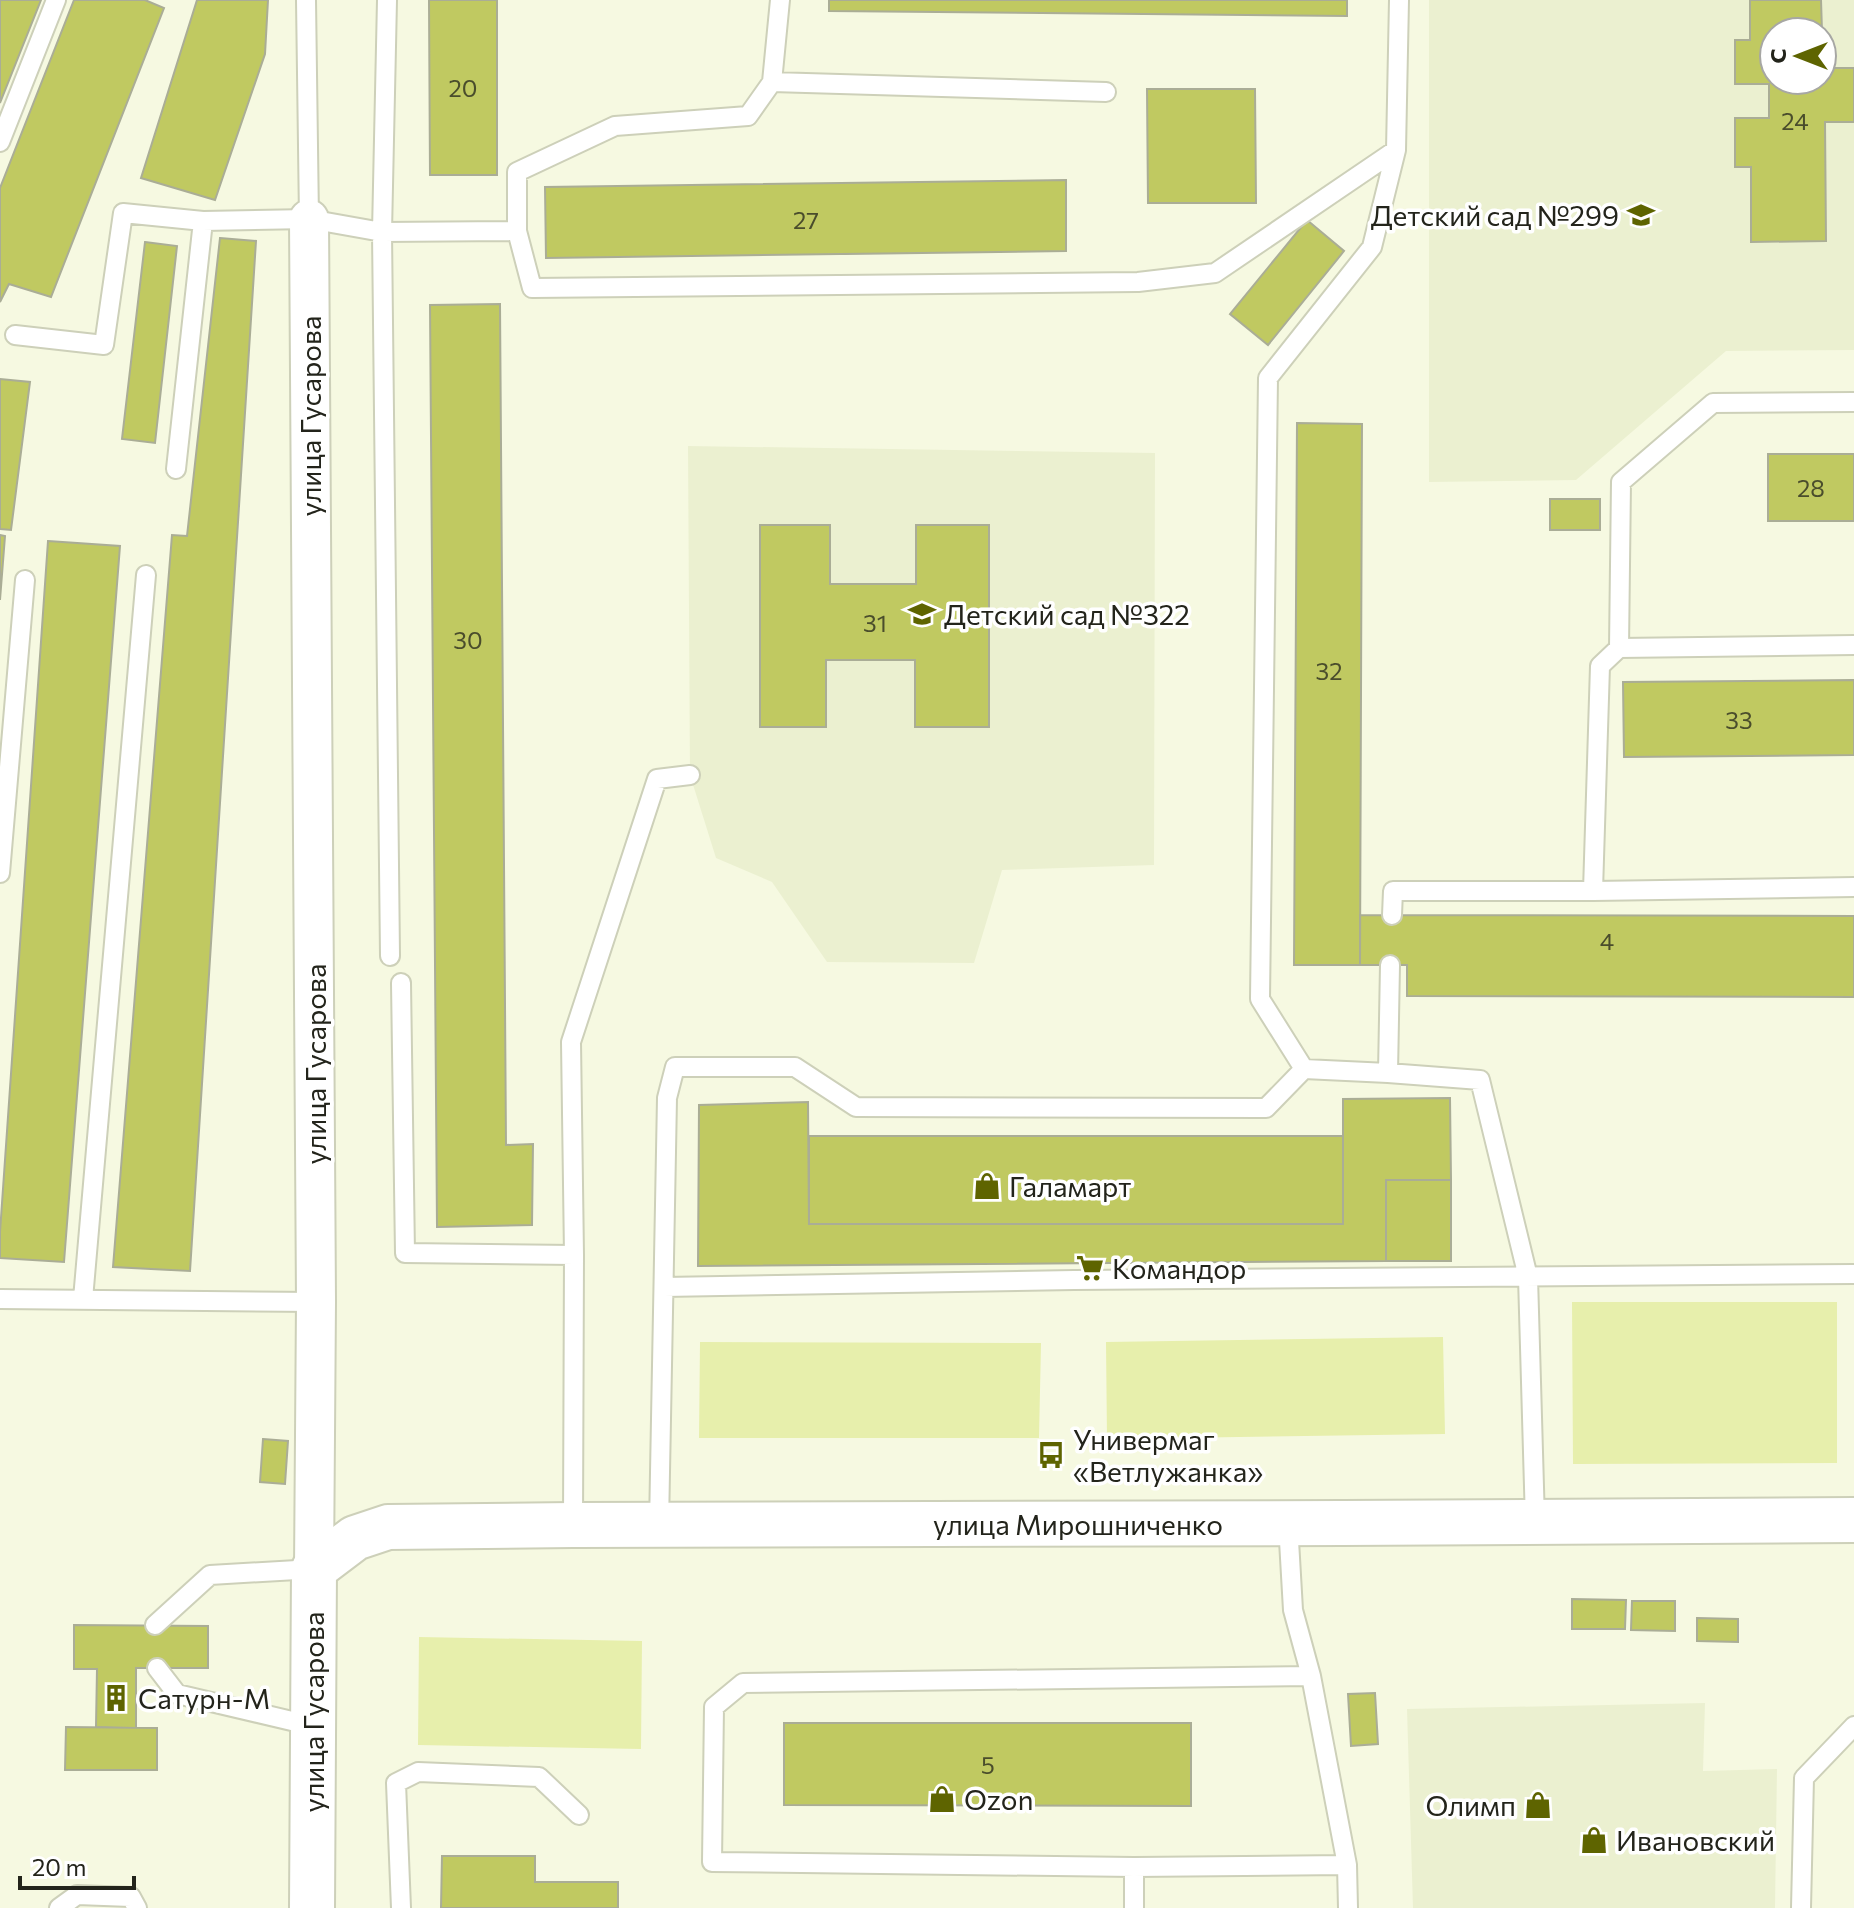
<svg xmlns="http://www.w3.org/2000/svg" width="1854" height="1908" font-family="Commissioner,sans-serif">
<rect width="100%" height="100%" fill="#f6f9e1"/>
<path fill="#ebf0d0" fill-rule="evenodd" d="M 1429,0 L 1854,0 L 1854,350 L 1726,351 L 1576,480 L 1429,482 ZM 1774,32 L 1822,32 L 1822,80 L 1774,80 Z
M 688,446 L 1155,453 L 1154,865 L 1002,870 L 974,963 L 827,962 L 772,882 L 716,858 L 690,775 Z
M 1705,1703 L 1703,1771 L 1777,1769 L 1775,1908 L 1413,1908 L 1407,1709 Z"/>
<path fill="#e7efac" d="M 1572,1302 L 1837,1302 L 1837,1463 L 1573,1464 Z
M 1443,1337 L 1445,1434 L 1107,1439 L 1106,1342 Z
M 700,1342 L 1041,1343 L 1039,1438 L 699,1438 Z
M 419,1637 L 642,1641 L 641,1749 L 418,1745 Z"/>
<path fill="#c0c961" stroke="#aaad96" stroke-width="2" d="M 0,0 L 41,0 L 0,103 Z
M 74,0 L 145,0 L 164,8 L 51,297 L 9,284 L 0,302 L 0,188 Z
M 197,0 L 268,0 L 265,54 L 215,200 L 141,178 Z
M 429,0 L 497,0 L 497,175 L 430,175 Z
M 829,0 L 1347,0 L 1347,16 L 829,11 Z
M 1750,0 L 1821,0 L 1822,32 L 1774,32 L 1774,80 L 1822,80 L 1822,68 L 1854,68 L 1854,122 L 1825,122 L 1826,241 L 1751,242 L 1751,167 L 1735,167 L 1735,118 L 1769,118 L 1769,84 L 1735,84 L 1735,40 L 1750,40 Z
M 1147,89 L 1255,89 L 1256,203 L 1148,203 Z
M 1066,180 L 1066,251 L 546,258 L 545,187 Z
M 1307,220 L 1344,251 L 1268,345 L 1230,314 Z
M 220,238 L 256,241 L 190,1271 L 113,1267 L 172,535 L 187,536 Z
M 145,242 L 177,246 L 155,443 L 122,439 Z
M 500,304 L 506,1145 L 533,1144 L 532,1225 L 437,1227 L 430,305 Z
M 0,379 L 30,382 L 11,530 L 0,529 Z
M 1297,423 L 1362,424 L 1360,965 L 1294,965 Z
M 1768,454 L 1854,454 L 1854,521 L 1768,521 Z
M 1550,499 L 1600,499 L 1600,530 L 1550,530 Z
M 760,525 L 830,525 L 830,584 L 916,584 L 916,525 L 989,525 L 989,727 L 915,727 L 915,660 L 826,660 L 826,727 L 760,727 Z
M 0,535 L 5,536 L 0,600 Z
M 48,541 L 120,546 L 64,1262 L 0,1258 L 0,1232 Z
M 1854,680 L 1854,755 L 1624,757 L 1623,682 Z
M 1360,915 L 1854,916 L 1854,997 L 1407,996 L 1407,965 L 1360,965 Z
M 1450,1098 L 1451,1180 L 1386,1180 L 1386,1261 L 698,1266 L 699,1105 L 808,1102 L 809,1224 L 1343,1224 L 1343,1099 Z
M 809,1136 L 1343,1136 L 1343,1224 L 809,1224 Z
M 1386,1180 L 1451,1180 L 1451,1261 L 1386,1261 Z
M 263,1439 L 288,1441 L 285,1484 L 260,1482 Z
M 1572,1599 L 1626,1600 L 1625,1629 L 1572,1629 Z
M 1632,1601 L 1675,1601 L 1675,1631 L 1631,1630 Z
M 1697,1618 L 1738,1619 L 1738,1642 L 1697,1641 Z
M 74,1625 L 208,1626 L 208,1668 L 136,1668 L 136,1728 L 96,1727 L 97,1669 L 74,1669 Z
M 1375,1693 L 1378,1744 L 1351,1746 L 1348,1694 Z
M 784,1723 L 1191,1723 L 1191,1806 L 784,1805 Z
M 66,1727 L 157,1728 L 157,1770 L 65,1770 Z
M 442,1856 L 535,1856 L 535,1882 L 618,1882 L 618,1908 L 441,1908 Z"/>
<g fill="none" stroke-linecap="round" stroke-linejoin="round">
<g stroke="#cdd0b9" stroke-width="22">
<path id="lane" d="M 306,0 L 309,219
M 387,0 L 382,232 L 390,956
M 1399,0 L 1396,150 L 1372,247 L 1268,378 L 1260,999 L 1304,1069 L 1388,1073 L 1480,1080 L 1528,1277 L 1535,1522
M 772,82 L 1106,92
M 0,142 L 56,0
M 517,231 L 532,288 L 1138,282 L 1215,273 L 1396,150
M 15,335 L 104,345 L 123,213 L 203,221 L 309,219 L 382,232 L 517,231 L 517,172 L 615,126 L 748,116 L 772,82 L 780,0
M 176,469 L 203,221
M 1619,648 L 1854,645
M 0,873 L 25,580
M 1593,891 L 1854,887
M 1392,915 L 1393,891 L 1593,891 L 1600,666 L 1619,648 L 1621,482 L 1713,403 L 1854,402
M 401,983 L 405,1253 L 574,1255
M 1388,1073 L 1390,965
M 664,1287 L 1074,1280 L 1854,1274
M 0,1299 L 316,1302
M 83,1299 L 146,575
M 1288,1523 L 1293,1610 L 1311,1676 L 1347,1865 L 1348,1908
M 573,1525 L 574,1255 L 571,1042 L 657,779 L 690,775
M 659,1526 L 667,1098 L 675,1067 L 795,1067 L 856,1107 L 1266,1108 L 1304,1069
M 155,1625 L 210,1575 L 314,1569
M 157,1668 L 177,1694 L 313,1726
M 1311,1676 L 743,1683 L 714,1707 L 712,1862 L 1134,1867 L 1347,1865
M 59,1908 L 77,1895 L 131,1897 L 137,1908
M 401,1908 L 396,1783 L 418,1772 L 539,1777 L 579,1815
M 1134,1908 L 1134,1867
M 1801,1908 L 1804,1778 L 1854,1726"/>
</g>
<g stroke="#cdd0b9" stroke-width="42">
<path id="street" d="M 309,219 L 316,1302 L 314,1569"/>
</g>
<g stroke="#cdd0b9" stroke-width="48">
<path id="secondary" d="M 312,1908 L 314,1569 L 355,1538 L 388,1527 L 573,1525 L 1343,1523 L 1854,1520"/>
</g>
<use href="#lane" stroke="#fff" stroke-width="18"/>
<use href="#street" stroke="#fff" stroke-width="38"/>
<use href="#secondary" stroke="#fff" stroke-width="44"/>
</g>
<defs>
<g id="school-bare" transform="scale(2.16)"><path d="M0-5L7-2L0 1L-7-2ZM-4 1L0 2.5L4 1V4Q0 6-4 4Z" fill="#5e6400" stroke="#fff" stroke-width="2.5" paint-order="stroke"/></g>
<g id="shop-bare" transform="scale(2.16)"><path d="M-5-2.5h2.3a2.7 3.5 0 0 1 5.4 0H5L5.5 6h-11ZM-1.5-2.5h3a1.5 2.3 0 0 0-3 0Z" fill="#5e6400" stroke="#fff" stroke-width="2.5" paint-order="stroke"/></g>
<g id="supermarket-bare" transform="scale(2.16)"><path d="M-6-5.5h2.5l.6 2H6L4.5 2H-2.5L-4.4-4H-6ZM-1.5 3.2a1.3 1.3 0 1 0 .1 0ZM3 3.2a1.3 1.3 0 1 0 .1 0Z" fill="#5e6400" stroke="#fff" stroke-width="2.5" paint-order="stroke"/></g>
<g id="bus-bare" transform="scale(2.16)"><path d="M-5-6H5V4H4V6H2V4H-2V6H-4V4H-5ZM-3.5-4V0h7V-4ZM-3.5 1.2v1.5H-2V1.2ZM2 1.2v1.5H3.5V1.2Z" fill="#5e6400" stroke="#fff" stroke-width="2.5" paint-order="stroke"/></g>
<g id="building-bare" transform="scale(2.16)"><path d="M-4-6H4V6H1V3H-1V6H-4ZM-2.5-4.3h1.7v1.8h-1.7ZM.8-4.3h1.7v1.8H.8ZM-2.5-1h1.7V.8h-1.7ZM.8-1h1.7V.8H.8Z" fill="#5e6400" stroke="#fff" stroke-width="2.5" paint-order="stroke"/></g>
</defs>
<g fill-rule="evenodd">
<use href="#school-bare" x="1641" y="215"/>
<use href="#school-bare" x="922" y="614"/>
<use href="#shop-bare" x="987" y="1186"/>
<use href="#supermarket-bare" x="1090" y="1268"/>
<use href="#bus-bare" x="1051" y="1455"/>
<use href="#building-bare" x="116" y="1698"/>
<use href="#shop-bare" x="942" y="1799"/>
<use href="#shop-bare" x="1538" y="1805"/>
<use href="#shop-bare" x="1594" y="1840"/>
</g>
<g text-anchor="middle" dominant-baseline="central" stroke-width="7" stroke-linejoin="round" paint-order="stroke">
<g font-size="24" fill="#4a4d2c">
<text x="463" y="87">20</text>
<text x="1795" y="120">24</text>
<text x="806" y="219">27</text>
<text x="1811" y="487">28</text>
<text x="875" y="622">31</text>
<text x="468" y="639">30</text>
<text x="1329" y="670">32</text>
<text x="1739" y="719">33</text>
<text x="1607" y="940">4</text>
<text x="988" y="1764">5</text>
</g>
<g font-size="28" fill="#23241b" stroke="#fff" text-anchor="start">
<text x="1619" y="215" text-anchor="end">Детский сад №299</text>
<text x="944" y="614">Детский сад №322</text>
<text x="1009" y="1186">Галамарт</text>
<text x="1112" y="1268">Командор</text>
<text x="1073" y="1439">Универмаг<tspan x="1073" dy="32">«Ветлужанка»</tspan></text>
<text x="138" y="1698">Сатурн-М</text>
<text x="964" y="1799">Ozon</text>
<text x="1516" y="1805" text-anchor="end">Олимп</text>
<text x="1616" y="1840">Ивановский</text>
</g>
<g font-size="28" fill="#23241b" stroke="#fff">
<text transform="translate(310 416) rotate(-90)">улица Гусарова</text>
<text transform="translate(315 1064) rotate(-90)">улица Гусарова</text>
<text x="1078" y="1524">улица Мирошниченко</text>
<text transform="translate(313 1712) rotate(-90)">улица Гусарова</text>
</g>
</g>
<g transform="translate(1798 56) rotate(270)"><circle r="38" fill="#ffffff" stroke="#a7a7a4" stroke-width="2"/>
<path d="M0-6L14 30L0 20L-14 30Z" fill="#5e6400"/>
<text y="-12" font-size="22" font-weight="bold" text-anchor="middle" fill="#23241b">С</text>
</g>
<path d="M20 1876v12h114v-12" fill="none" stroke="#23241b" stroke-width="4"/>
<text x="32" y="1876" font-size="24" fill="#23241b" stroke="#ffffff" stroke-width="6" paint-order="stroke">20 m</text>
</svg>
